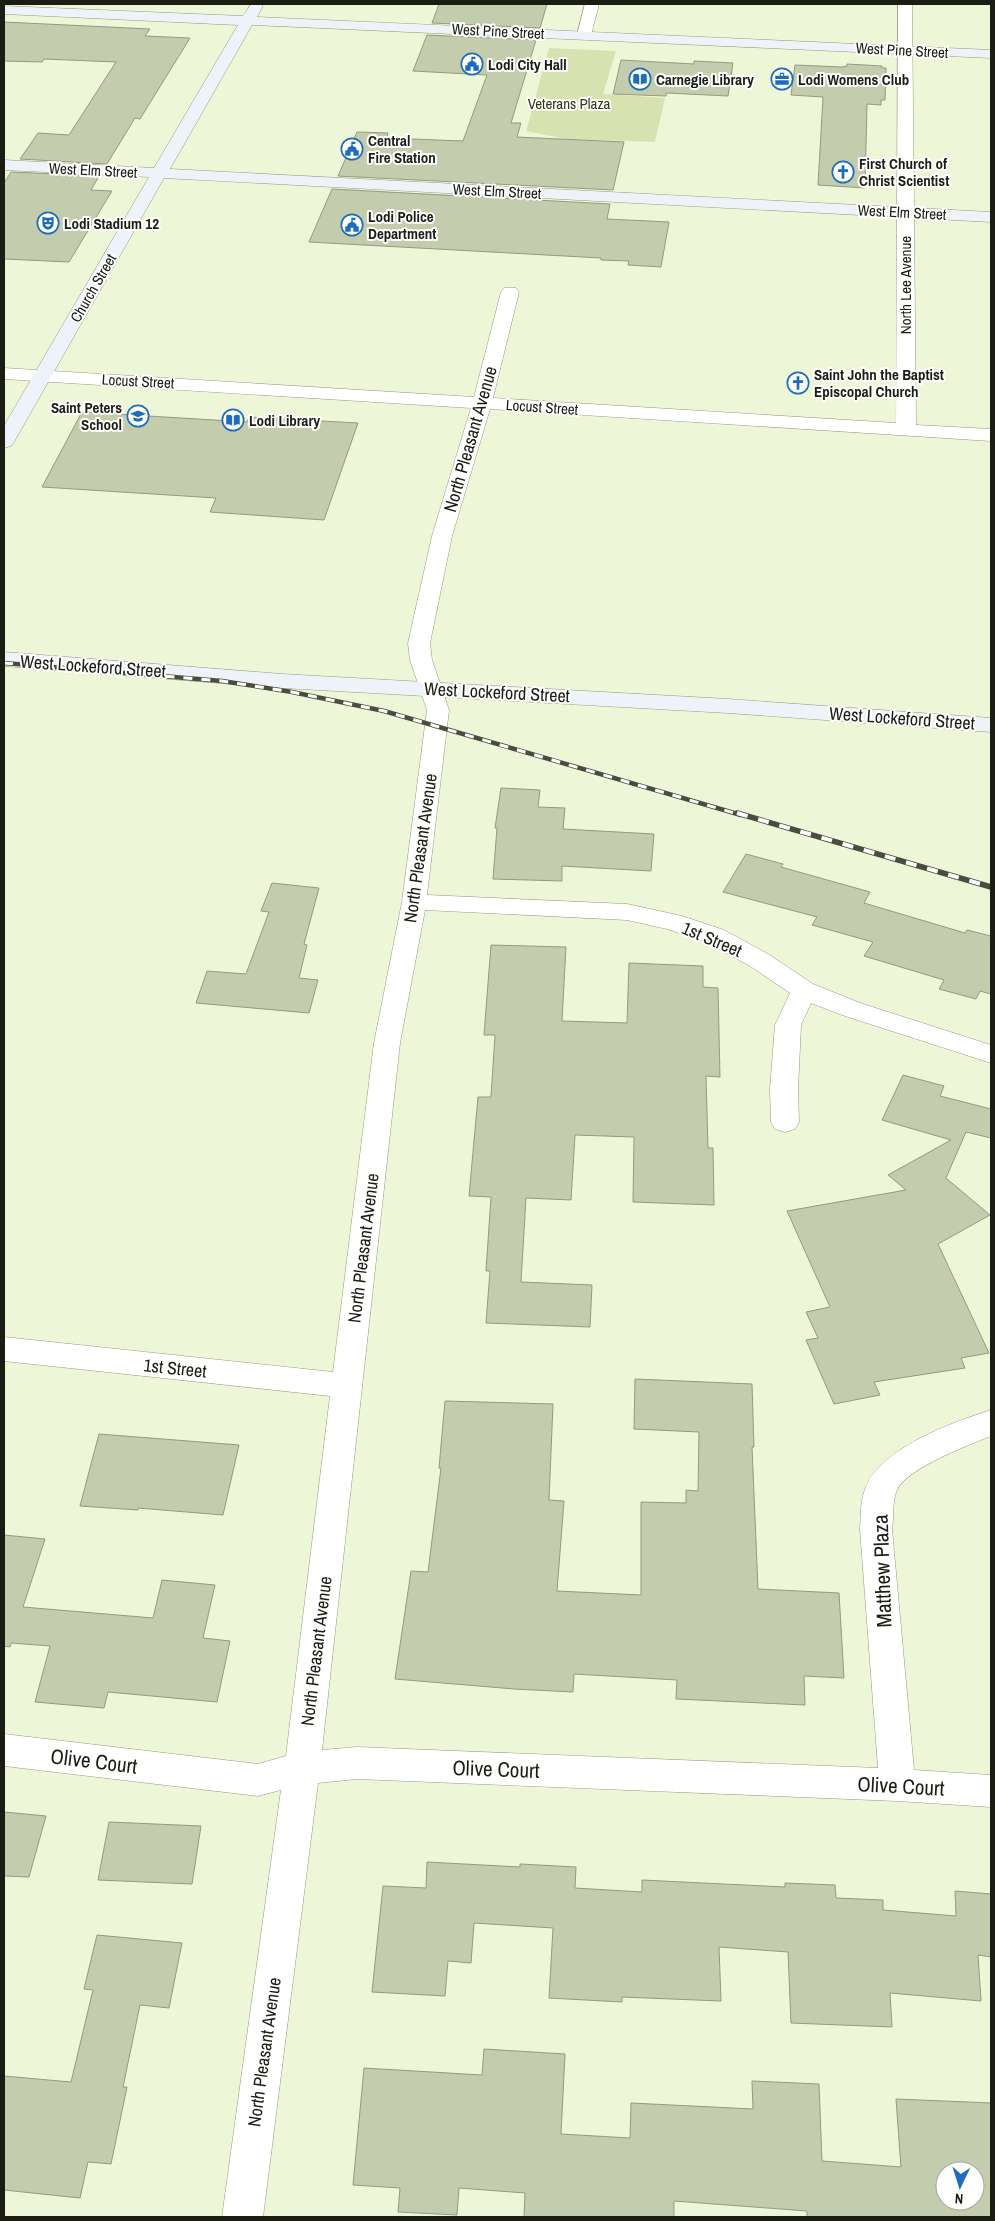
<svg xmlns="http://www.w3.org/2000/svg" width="995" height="2221" font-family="'Archivo Narrow',sans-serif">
<rect width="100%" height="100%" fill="#eef6d8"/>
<path fill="#d6e2b0" d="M 549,48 L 616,51 L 603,94 L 665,98 L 655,142 L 566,139 L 526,131 Z"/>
<path fill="#c4ccae" stroke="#939a7e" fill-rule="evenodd" d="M 439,4 L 547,4 L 540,28 L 432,23 Z
M 4,22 L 150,29 L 145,36 L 190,38 L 140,119 L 135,118 L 107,164 L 20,159 L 38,133 L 69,135 L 116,62 L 44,59 L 42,62 L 4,61 Z
M 427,35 L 536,40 L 511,123 L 521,123 L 517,137 L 624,142 L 613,190 L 338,176 L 357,132 L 388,133 L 387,138 L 463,141 L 487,75 L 413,71 Z
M 621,60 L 694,64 L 694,61 L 733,63 L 728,96 L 666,93 L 666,96 L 613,94 Z
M 847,64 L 882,66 L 882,68 L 886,68 L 885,100 L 881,100 L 881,105 L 867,104 L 865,188 L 818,185 L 823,97 L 791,95 L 795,65 L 842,67 L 847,66 Z
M 11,172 L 99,176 L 91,190 L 112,191 L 69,262 L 4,259 L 4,183 Z
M 332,189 L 610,204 L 607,219 L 669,222 L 661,267 L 628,265 L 629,261 L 601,260 L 601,258 L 309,242 Z
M 82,412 L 247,422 L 249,417 L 358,423 L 324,520 L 210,512 L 216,498 L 42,487 Z
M 501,788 L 540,790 L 538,807 L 565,808 L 563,829 L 654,834 L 651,871 L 562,866 L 562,881 L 493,879 L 497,828 L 495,828 Z
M 746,854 L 783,864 L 781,867 L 870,892 L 864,903 L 965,933 L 967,930 L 991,936 L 991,994 L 980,991 L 976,999 L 939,989 L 944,980 L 864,956 L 873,942 L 812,925 L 817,917 L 723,892 Z
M 272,883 L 319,888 L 304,944 L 307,945 L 299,978 L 318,980 L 309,1013 L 196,1003 L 207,971 L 246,974 L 269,912 L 261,911 Z
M 491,945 L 566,947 L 562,1021 L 627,1023 L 629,963 L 703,966 L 703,987 L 718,988 L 720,1077 L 706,1076 L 708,1148 L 713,1148 L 714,1205 L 633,1202 L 634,1137 L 575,1135 L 571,1200 L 526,1198 L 521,1282 L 592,1285 L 590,1327 L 486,1323 L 490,1271 L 486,1271 L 491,1197 L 469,1196 L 478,1097 L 491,1097 L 495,1035 L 484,1035 Z
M 903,1075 L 944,1086 L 940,1096 L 991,1109 L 991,1138 L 966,1132 L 946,1178 L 990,1215 L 938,1244 L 989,1353 L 961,1358 L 965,1368 L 874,1382 L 880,1395 L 834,1404 L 806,1340 L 818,1338 L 806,1312 L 830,1307 L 787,1211 L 906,1190 L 888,1175 L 951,1140 L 882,1120 Z
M 635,1379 L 752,1384 L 754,1447 L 752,1447 L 758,1589 L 839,1593 L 844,1678 L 804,1676 L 805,1705 L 676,1699 L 677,1680 L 643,1678 L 574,1674 L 573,1692 L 514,1689 L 395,1679 L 411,1571 L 428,1572 L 441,1468 L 439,1468 L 445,1401 L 553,1404 L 549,1500 L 564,1501 L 557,1591 L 641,1595 L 641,1502 L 686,1503 L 686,1490 L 698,1491 L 699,1432 L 634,1429 Z
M 99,1434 L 239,1445 L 223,1515 L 138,1508 L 138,1510 L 80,1506 Z
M 4,1535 L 45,1539 L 23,1607 L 153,1618 L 162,1580 L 215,1585 L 203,1638 L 230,1641 L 217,1702 L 108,1692 L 104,1708 L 35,1702 L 50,1646 L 11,1643 L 10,1647 L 4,1646 Z
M 4,1812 L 46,1816 L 29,1877 L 4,1876 Z
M 109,1822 L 201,1826 L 192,1884 L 98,1880 Z
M 427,1862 L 520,1867 L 520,1864 L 576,1867 L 575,1888 L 642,1892 L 642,1880 L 785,1887 L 785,1883 L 835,1885 L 836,1898 L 883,1900 L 883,1910 L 956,1916 L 955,1891 L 991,1894 L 991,1957 L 978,1955 L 981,2001 L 890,1993 L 892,2027 L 791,2023 L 788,1952 L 719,1947 L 721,2001 L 622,1997 L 622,2002 L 549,1998 L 553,1928 L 474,1923 L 471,1963 L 448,1961 L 445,1996 L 372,1992 L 383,1886 L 426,1888 Z
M 97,1935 L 182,1943 L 169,2008 L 140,2005 L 123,2087 L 127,2087 L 111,2164 L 88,2162 L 80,2198 L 4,2190 L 4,2076 L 71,2082 L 93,1990 L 84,1989 Z
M 484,2049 L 565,2054 L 561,2134 L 630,2138 L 631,2103 L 753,2109 L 752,2081 L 819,2084 L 822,2161 L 901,2167 L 896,2099 L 991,2103 L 991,2217 L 807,2217 L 807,2211 L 674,2201 L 674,2217 L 524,2217 L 525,2193 L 459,2188 L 457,2215 L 398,2212 L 400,2188 L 353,2185 L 364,2068 L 482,2075 ZM 945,2171 L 975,2171 L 975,2201 L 945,2201 Z"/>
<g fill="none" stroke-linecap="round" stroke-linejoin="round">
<g stroke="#939a7e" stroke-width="1">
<path id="street" d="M 585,4 L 599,4 L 591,35 L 584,39 L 577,35 Z
M 898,4 L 912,4 L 916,425 L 991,429 L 991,441 L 490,409 L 452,536 L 430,643 L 432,660 L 449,710 L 427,895 L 627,904 L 682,916 L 724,930 L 768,954 L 813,984 L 860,1003 L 991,1045 L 991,1063 L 842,1015 L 811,1003 L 801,1025 L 798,1089 L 799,1122 L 795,1129 L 785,1132 L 775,1129 L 771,1122 L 770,1089 L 775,1025 L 790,993 L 750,966 L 706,942 L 667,929 L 627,920 L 425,910 L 400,1043 L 322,1750 L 357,1747 L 878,1768 L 860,1529 C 861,1515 860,1500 866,1487 C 881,1448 953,1422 991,1410 L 991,1436 C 969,1445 907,1468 897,1490 C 892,1501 894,1517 892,1529 L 914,1770 L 991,1775 L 991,1807 L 897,1801 L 357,1779 L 318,1783 L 263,2217 L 222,2217 L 281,1790 L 258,1796 L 4,1766 L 4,1734 L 258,1764 L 286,1756 L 330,1396 L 4,1361 L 4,1337 L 333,1372 L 374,1043 L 402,902 L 427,710 L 410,660 L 408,643 L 432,536 L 471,408 L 4,379 L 4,368 L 474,397 L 501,292 L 504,288 L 516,288 L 519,292 L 493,398 L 896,423 Z"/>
</g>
<g stroke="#939a7e" stroke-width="1">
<path id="secondary" d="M 251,4 L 261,4 L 263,6 L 257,17 L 991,50 L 991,58 L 252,25 L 170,169 L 991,212 L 991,222 L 164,178 L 14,442 L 11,446 L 4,448 L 4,426 L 149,177 L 4,170 L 4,160 L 154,168 L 238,25 L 4,14 L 4,6 L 243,16 Z
M 4,652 L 282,674 L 728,699 L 991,718 L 991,732 L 728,713 L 282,688 L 4,666 Z"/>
</g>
<use href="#street" fill="#fff" fill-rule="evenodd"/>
<use href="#secondary" fill="#eef3f9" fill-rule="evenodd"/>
<g stroke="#4a4d3e" stroke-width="4.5">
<path id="rail-far1" d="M 4,663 L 222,681 L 292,692 L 384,711 L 741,815"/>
</g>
<g stroke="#4a4d3e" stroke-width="5.5">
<path id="rail" d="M 737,813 L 991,887"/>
</g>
<use href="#rail-far1" stroke="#fff" stroke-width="3" stroke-dasharray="9" stroke-linecap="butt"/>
<use href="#rail" stroke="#fff" stroke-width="4" stroke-dasharray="11" stroke-linecap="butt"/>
</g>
<defs>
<g id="civic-ring" transform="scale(1.125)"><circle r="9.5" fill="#fff" stroke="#1e6dbc" stroke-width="1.5"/><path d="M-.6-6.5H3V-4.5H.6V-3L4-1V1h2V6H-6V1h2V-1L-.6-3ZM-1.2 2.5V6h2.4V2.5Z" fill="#1e6dbc"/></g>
<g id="library-ring" transform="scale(1.125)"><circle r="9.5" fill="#fff" stroke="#1e6dbc" stroke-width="1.5"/><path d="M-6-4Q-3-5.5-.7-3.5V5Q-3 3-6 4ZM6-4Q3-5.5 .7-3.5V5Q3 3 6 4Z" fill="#1e6dbc"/></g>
<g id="office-ring" transform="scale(1.125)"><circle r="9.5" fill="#fff" stroke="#1e6dbc" stroke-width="1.5"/><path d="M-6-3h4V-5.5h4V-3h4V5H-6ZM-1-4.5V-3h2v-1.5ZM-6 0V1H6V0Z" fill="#1e6dbc"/></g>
<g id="church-ring" transform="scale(1.125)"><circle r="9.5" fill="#fff" stroke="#1e6dbc" stroke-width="1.5"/><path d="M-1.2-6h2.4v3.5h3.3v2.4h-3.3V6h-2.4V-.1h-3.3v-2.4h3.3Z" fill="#1e6dbc"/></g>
<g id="theatre-ring" transform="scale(1.125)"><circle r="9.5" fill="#fff" stroke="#1e6dbc" stroke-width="1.5"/><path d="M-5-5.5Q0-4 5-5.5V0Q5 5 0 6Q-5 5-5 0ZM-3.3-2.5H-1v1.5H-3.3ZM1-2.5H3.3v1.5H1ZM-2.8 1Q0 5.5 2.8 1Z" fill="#1e6dbc"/></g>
<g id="school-ring" transform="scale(1.125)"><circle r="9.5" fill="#fff" stroke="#1e6dbc" stroke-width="1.5"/><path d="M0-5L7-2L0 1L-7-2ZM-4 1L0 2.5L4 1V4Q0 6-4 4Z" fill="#1e6dbc"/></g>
</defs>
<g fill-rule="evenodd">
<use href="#civic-ring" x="472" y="64"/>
<use href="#library-ring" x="640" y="79"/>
<use href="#office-ring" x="782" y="79"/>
<use href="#civic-ring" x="352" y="149"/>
<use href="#church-ring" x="843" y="172"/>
<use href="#theatre-ring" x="48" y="223"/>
<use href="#civic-ring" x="352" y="225"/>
<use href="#church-ring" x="798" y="383"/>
<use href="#school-ring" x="138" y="416"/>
<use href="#library-ring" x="233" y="420"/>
</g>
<g text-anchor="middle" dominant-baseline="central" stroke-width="4" stroke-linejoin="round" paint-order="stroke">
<g font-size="15" fill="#1b1d12" stroke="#fff">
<text transform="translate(498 31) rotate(3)">West Pine Street</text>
<text transform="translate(902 50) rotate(3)">West Pine Street</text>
<text transform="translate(93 170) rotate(3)">West Elm Street</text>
<text transform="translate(497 191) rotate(3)">West Elm Street</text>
<text transform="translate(902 212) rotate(3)">West Elm Street</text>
<text transform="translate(905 285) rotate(-90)">North Lee Avenue</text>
<text transform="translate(93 288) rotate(-60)">Church Street</text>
<text transform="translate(138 381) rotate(3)">Locust Street</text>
<text transform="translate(542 407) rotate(4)">Locust Street</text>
</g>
<g font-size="15" font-weight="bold" fill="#1b1d12" stroke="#fff" text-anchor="start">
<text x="488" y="64">Lodi City Hall</text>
<text x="656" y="79">Carnegie Library</text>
<text x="798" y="79">Lodi Womens Club</text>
<text x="368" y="140">Central<tspan x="368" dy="17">Fire Station</tspan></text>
<text x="859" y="163">First Church of<tspan x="859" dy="17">Christ Scientist</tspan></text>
<text x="368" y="216">Lodi Police<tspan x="368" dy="17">Department</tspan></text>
<text x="64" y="223">Lodi Stadium 12</text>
<text x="814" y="374">Saint John the Baptist<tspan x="814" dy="17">Episcopal Church</tspan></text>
<text x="122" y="407" text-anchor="end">Saint Peters<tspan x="122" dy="17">School</tspan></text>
<text x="249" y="420">Lodi Library</text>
</g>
<g font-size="15" fill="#323912" stroke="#fff">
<text x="569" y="103">Veterans Plaza</text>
</g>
<g font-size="18" fill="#1b1d12" stroke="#fff">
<text transform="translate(470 439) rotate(-74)">North Pleasant Avenue</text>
<text transform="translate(93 666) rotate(4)">West Lockeford Street</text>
<text transform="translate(497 692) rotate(3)">West Lockeford Street</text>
<text transform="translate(902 718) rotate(4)">West Lockeford Street</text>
<text transform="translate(420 848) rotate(-82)">North Pleasant Avenue</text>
<text transform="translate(712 939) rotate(23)">1st Street</text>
<text transform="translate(363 1248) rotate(-83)">North Pleasant Avenue</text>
<text transform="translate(175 1368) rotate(6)">1st Street</text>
<text transform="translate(316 1651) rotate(-83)">North Pleasant Avenue</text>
<text transform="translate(264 2052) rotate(-82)">North Pleasant Avenue</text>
</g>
<g font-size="21" fill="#1b1d12" stroke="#fff">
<text transform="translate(882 1571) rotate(-92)">Matthew Plaza</text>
<text transform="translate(94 1761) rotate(7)">Olive Court</text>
<text transform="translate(496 1769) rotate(2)">Olive Court</text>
<text transform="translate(901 1786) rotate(3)">Olive Court</text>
</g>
</g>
<rect width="995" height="2221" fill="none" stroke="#1b1d12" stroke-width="10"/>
<g transform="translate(960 2186) rotate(184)"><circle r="24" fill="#ffffff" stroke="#a4a5a0"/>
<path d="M0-4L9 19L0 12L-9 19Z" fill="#1e6dbc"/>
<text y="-8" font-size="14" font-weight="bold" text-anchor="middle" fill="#1b1d12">N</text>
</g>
</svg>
